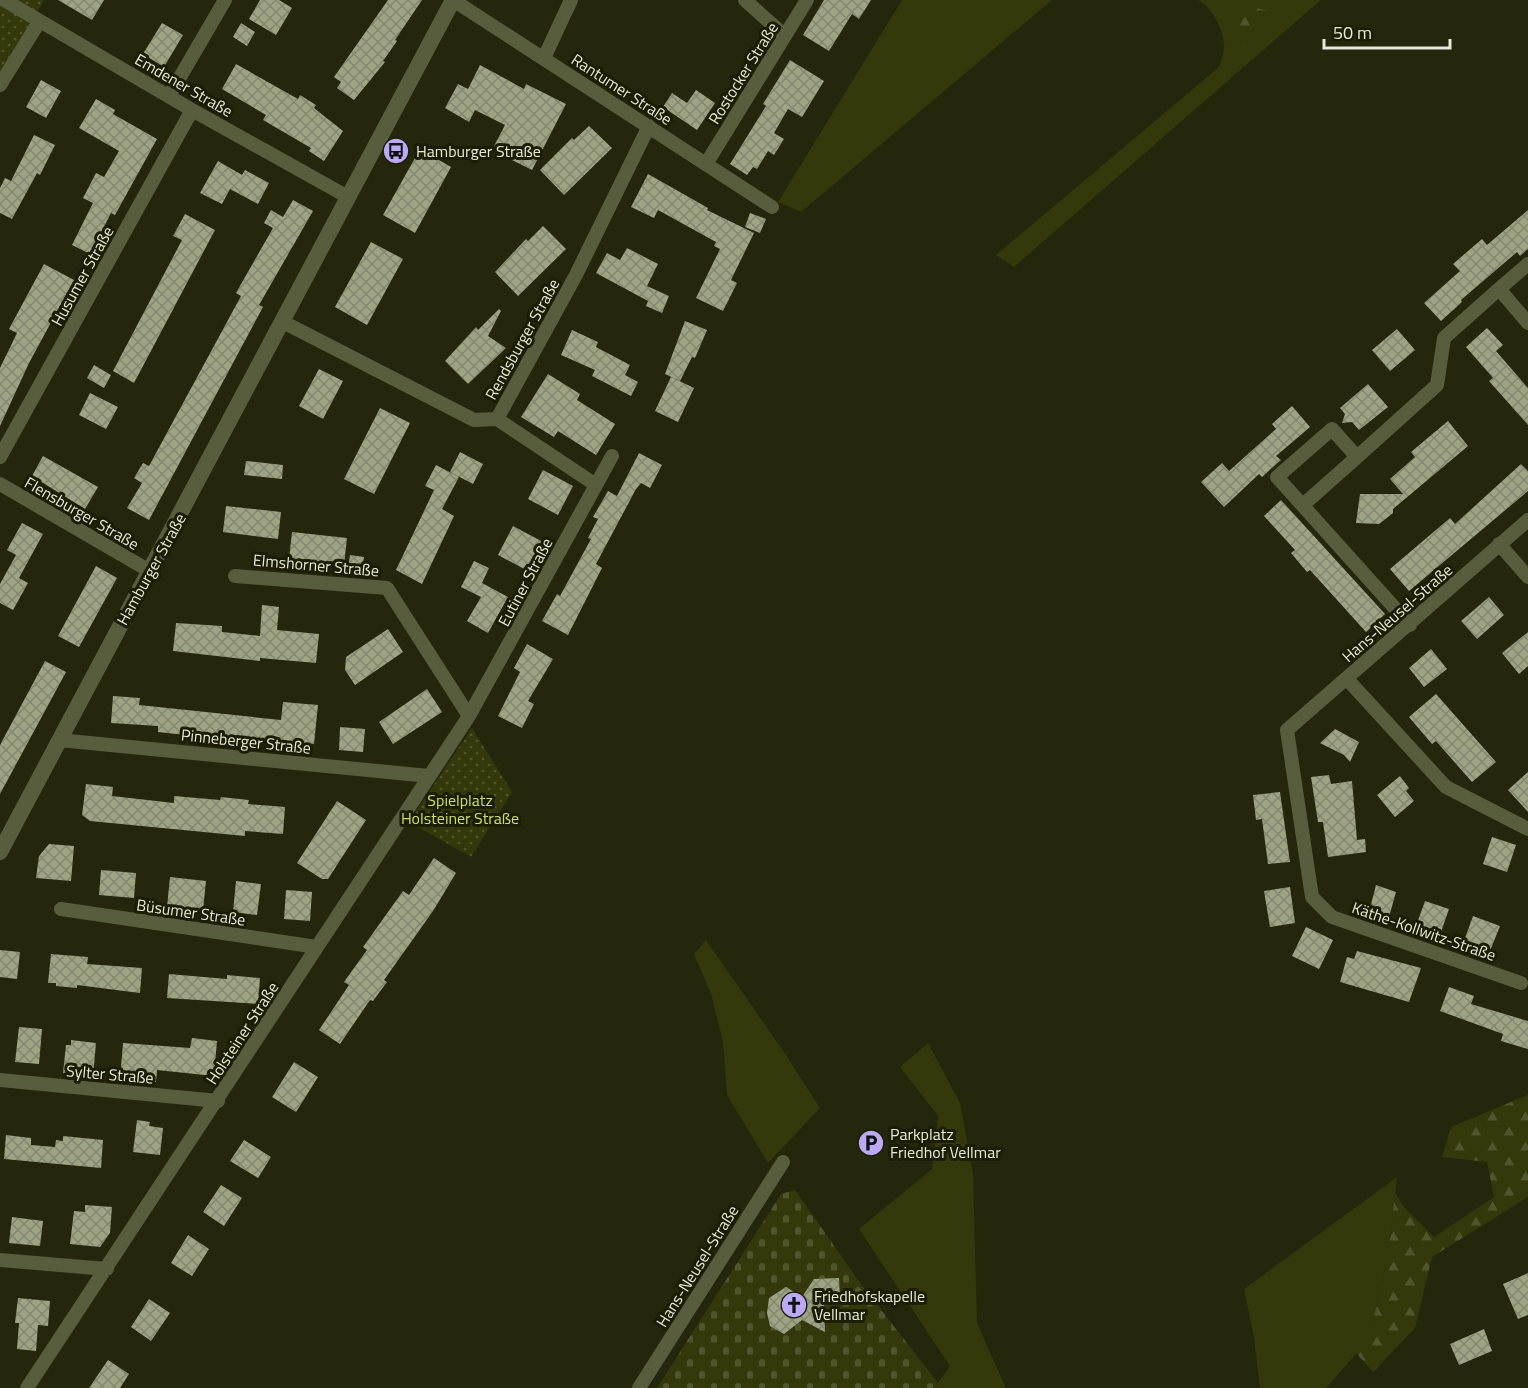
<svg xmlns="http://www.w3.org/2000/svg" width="1528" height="1388" font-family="'Titillium Web',sans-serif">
<defs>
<pattern id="forest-firs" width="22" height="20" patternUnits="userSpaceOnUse" patternTransform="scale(1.5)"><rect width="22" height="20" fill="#34380a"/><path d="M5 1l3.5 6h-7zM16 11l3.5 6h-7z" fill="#51552d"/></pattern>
<pattern id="cemetery-stones" width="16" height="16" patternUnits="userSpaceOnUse" patternTransform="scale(1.5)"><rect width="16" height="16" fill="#34380a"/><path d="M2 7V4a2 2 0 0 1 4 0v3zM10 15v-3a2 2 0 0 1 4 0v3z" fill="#51552d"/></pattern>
<pattern id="park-dots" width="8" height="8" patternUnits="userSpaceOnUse" patternTransform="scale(1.5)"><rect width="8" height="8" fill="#34380a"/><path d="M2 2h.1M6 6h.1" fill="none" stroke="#51552d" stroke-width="1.8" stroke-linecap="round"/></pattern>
<pattern id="building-cross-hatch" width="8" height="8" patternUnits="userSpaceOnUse" patternTransform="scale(1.5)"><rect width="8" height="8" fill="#9ea384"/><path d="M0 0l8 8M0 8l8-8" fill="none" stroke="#838770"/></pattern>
</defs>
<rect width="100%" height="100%" fill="#24270c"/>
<path fill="#34380a" d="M 902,0 L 1052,0 L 801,212 L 778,202 Z
M 1198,0 L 1321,0 L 1014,267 L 996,255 L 1219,67 C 1221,60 1225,51 1224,44 C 1223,29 1211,6 1198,0 Z
M 706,940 L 784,1052 L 820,1108 L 768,1163 L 727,1095 L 723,1042 L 711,994 L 694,954 Z
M 928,1043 L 960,1103 L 973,1174 L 977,1323 L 1006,1388 L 937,1388 L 938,1383 L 950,1366 L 859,1229 L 932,1169 L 938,1116 L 900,1067 Z
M 1397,1177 L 1388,1257 L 1369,1339 L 1326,1388 L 1260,1388 L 1254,1338 L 1244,1289 Z"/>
<path fill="url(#forest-firs)" d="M 1232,2 L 1281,14 L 1240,52 Z
M 1528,1095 L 1528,1197 L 1432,1257 L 1415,1328 L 1373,1372 L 1356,1353 L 1369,1338 L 1388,1257 L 1395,1193 L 1404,1207 L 1434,1237 L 1494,1197 L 1487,1162 L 1442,1157 L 1451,1127 Z"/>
<path fill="url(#cemetery-stones)" d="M 795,1190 L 858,1280 L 938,1383 L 937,1388 L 657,1388 L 781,1194 Z"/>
<path fill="url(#park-dots)" d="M 0,0 L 44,0 L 0,76 Z
M 472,728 L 512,792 L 471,857 L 409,822 Z"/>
<path fill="url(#building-cross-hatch)" d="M 58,0 L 104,0 L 92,20 Z
M 260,0 L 279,0 L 292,8 L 276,35 L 249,19 Z
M 388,0 L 422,0 L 395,40 L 397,41 L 383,61 L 385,62 L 354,100 L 337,88 L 341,82 L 334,77 Z
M 824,0 L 871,0 L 859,19 L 852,14 L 829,51 L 803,35 Z
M 162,23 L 183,35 L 164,67 L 143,54 Z
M 241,23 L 255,32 L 247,46 L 233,37 Z
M 790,60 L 824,81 L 802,117 L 788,109 L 774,133 L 784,139 L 774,155 L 768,151 L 757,169 L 753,167 L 747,175 L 730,164 L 766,106 L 763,104 Z
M 236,64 L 298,99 L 300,95 L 316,105 L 314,108 L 343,131 L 324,161 L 309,151 L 311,148 L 263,120 L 266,115 L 222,89 Z
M 480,65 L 524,89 L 526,84 L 566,104 L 532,170 L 492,150 L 505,125 L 475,110 L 469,122 L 445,108 L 458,84 L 468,89 Z
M 41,80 L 61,91 L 46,118 L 26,107 Z
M 696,90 L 715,103 L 697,130 L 663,107 L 672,93 L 687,103 Z
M 96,99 L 115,110 L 113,114 L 157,139 L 115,215 L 111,213 L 90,254 L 72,245 L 93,203 L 83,198 L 96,173 L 104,177 L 119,151 L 79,128 Z
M 589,126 L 612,148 L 564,195 L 540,170 L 572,138 L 574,140 Z
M 34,135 L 55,145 L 40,175 L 37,173 L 12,219 L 0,213 L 0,188 L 5,178 L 11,181 Z
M 420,149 L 451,167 L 415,233 L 383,215 Z
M 218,161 L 242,175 L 245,170 L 269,183 L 258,204 L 230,189 L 222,204 L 200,193 Z
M 648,174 L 708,208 L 707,210 L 754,233 L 731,280 L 737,283 L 723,311 L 696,298 L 720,249 L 714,246 L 716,242 L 658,210 L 654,218 L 631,207 Z
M 293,200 L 313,211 L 259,305 L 263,307 L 149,520 L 127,508 L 142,483 L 134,478 L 143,463 L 149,466 L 241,296 L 236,293 L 273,228 L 264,223 L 271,210 L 283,217 Z
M 1528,210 L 1528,249 L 1520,256 L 1517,252 L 1461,300 L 1462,302 L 1441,321 L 1424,303 L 1460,271 L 1453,264 L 1482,239 L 1487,245 Z
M 750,213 L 766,219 L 760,233 L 745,227 Z
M 185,214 L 215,230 L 134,383 L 113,371 L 182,240 L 173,236 Z
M 543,226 L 566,249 L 518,296 L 495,272 L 526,239 L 528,241 Z
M 371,242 L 403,259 L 367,325 L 335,307 Z
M 627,248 L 658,264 L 647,286 L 669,296 L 662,313 L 646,306 L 648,301 L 596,273 L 607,253 L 620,260 Z
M 44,264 L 74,280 L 29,363 L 0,426 L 0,368 L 17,333 L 9,329 Z
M 499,309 L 501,311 L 488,336 L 506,348 L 468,384 L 445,361 L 476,327 L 478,330 Z
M 685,321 L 707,330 L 695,358 L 692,357 L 680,381 L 665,374 Z
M 1487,328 L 1503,345 L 1496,351 L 1528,388 L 1528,425 L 1489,381 L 1493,378 L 1466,347 Z
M 1397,329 L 1415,350 L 1390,371 L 1372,350 Z
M 572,330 L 598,342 L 596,347 L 630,365 L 625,375 L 638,382 L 631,396 L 592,376 L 595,370 L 561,355 Z
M 94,365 L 111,375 L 104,388 L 87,378 Z
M 319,369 L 343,381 L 323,419 L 299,406 Z
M 548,374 L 580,394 L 577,400 L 615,424 L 596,455 L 558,431 L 554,437 L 521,417 Z
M 671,377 L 694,388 L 678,422 L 655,411 Z
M 1368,384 L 1388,407 L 1359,430 L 1352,422 L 1342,423 L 1345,414 L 1340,408 Z
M 90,393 L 118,407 L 106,429 L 79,415 Z
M 1292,406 L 1310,427 L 1276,456 L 1281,460 L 1262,477 L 1259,474 L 1224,507 L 1201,482 L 1222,463 L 1229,471 L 1276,429 L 1272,424 Z
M 380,408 L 410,423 L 374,494 L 344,479 Z
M 1448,421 L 1468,446 L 1393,509 L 1393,513 L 1379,524 L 1356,523 L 1360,494 L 1403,494 L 1390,479 L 1415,457 L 1411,452 Z
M 460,452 L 483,464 L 473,484 L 450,472 Z
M 639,453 L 662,465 L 650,488 L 641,483 L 636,489 L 596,564 L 602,568 L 568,635 L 542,621 L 557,594 L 560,596 L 591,539 L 588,538 L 598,519 L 593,517 L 608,491 L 617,496 Z
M 43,456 L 98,487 L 85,509 L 32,476 Z
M 246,461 L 283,465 L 282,479 L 244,475 Z
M 1521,464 L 1528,471 L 1528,491 L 1409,591 L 1390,569 L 1450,518 L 1455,524 Z
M 436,465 L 459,477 L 442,509 L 454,516 L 422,584 L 396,570 L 434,490 L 425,486 Z
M 543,470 L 573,486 L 558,515 L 528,499 Z
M 1281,500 L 1385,614 L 1366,632 L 1310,570 L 1307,572 L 1291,553 L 1295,550 L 1264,516 Z
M 226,506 L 281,512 L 278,539 L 223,532 Z
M 22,523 L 43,534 L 19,578 L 28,583 L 13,610 L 0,603 L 0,584 L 16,555 L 7,550 Z
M 513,526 L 543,542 L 528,571 L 498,555 Z
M 292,532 L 347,538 L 344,565 L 289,559 Z
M 350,555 L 364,557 L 362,571 L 348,569 Z
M 474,561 L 489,568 L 482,583 L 508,597 L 488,633 L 467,621 L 481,597 L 461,587 Z
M 96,566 L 117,578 L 79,647 L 58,636 Z
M 1489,597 L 1504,615 L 1477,639 L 1461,621 Z
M 262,605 L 279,607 L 277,630 L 319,634 L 316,663 L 260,658 L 260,661 L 173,651 L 176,623 L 222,626 L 222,632 L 260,636 Z
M 388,629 L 403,652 L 355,685 L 345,670 L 346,657 Z
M 1528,632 L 1528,666 L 1519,674 L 1502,653 Z
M 527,644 L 553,659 L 528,701 L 534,704 L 522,728 L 498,716 L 520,672 L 514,668 Z
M 1431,649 L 1447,669 L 1424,687 L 1409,668 Z
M 45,661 L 66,672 L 0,794 L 0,745 Z
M 427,689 L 442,712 L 393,744 L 379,722 Z
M 1436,694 L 1496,762 L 1472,782 L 1436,741 L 1432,744 L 1409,717 Z
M 113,696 L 140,698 L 139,705 L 281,720 L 283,702 L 318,705 L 314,744 L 259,738 L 258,742 L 195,736 L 158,732 L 158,726 L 111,723 Z
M 340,727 L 365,729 L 363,752 L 339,750 Z
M 1335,729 L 1359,742 L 1350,762 L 1344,755 L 1320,743 Z
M 1528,772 L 1528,812 L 1508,790 Z
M 1329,775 L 1331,784 L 1352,781 L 1357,840 L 1365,839 L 1366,852 L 1328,857 L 1323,822 L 1318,822 L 1311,777 Z
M 1400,776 L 1409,788 L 1406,791 L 1414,801 L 1395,817 L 1377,795 Z
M 86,784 L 113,787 L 112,796 L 174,803 L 174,796 L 220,800 L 221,797 L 249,800 L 248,804 L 285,807 L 283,834 L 245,831 L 245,836 L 90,821 L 82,815 Z
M 1280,792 L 1290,862 L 1268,864 L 1262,819 L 1256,820 L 1253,795 Z
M 337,801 L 366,820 L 328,879 L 322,879 L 297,863 Z
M 1492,837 L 1516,845 L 1507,872 L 1483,864 Z
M 49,844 L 74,846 L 71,881 L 36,878 L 39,856 Z
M 434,858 L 456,873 L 433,911 L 384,980 L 387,982 L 373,1001 L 370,1000 L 340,1044 L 319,1030 L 349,985 L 344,982 L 367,950 L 363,947 L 403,891 L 409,895 Z
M 101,870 L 136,873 L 134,898 L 99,895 Z
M 170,877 L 206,881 L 203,910 L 167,907 Z
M 236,881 L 261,884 L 257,915 L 233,912 Z
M 1376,885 L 1396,892 L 1389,917 L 1369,912 Z
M 1290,887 L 1295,923 L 1270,927 L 1264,891 Z
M 286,890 L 312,892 L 310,921 L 284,919 Z
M 1425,901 L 1449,909 L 1440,935 L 1416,926 Z
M 1473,916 L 1500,926 L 1490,951 L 1464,941 Z
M 1306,927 L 1333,940 L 1319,969 L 1292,956 Z
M 0,950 L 20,952 L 17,979 L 0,977 Z
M 1357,951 L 1421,968 L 1409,1002 L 1340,982 L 1347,957 L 1354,959 Z
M 51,954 L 88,957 L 87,964 L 142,968 L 140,993 L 77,985 L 77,988 L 56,986 L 56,983 L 48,983 Z
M 169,974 L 227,979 L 227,975 L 260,978 L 258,1004 L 167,998 Z
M 1449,987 L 1474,996 L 1471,1004 L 1528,1021 L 1528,1049 L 1501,1041 L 1503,1034 L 1440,1011 Z
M 19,1027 L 42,1029 L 39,1064 L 15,1062 Z
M 192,1038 L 217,1041 L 214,1076 L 157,1070 L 156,1082 L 120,1079 L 123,1043 L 190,1048 Z
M 71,1040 L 96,1043 L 93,1076 L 63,1073 L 66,1045 L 71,1045 Z
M 294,1062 L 318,1077 L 296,1112 L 272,1097 Z
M 137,1120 L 150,1122 L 149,1126 L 163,1128 L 160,1155 L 133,1152 Z
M 6,1135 L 31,1138 L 31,1145 L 55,1147 L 56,1140 L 63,1141 L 63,1136 L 103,1140 L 101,1168 L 4,1159 Z
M 244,1140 L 271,1157 L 258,1178 L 230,1161 Z
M 221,1185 L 242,1198 L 224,1226 L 203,1212 Z
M 85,1205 L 112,1207 L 110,1233 L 100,1247 L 70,1244 L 74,1211 L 85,1212 Z
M 12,1217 L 43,1221 L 40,1246 L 9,1243 Z
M 188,1235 L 209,1249 L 192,1276 L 171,1263 Z
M 1528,1273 L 1528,1315 L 1518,1319 L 1503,1284 Z
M 839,1278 L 840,1300 L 824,1305 L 825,1332 L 802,1320 L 784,1334 L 770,1326 L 767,1313 L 769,1298 L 786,1287 L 802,1297 L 814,1279 Z
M 18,1298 L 50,1301 L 48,1326 L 38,1325 L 36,1351 L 17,1349 L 19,1323 L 15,1323 Z
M 149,1299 L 170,1313 L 151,1341 L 131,1327 Z
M 1484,1329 L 1492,1351 L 1459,1365 L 1450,1344 Z
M 108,1360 L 129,1374 L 120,1388 L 89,1388 Z"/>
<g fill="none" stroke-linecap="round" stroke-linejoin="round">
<path stroke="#585d3d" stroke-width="14" d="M 4,0 L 192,110 L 348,197
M 453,0 L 772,207
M 745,0 L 785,36
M 544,58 L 571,0
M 0,85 L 39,22
M 169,96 L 225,0
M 706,164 L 807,0
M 1528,264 L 1499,289 L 1528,323
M 283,322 L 474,420 L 497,419 L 576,275 L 649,126
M 497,419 L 596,485
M 0,457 L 192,110
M 0,484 L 148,570
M 1303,505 L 1357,457
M 1499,544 L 1528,577
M 235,576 L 387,588 L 469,716
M 1410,625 L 1277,477 L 1332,429 L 1357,457 L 1437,385 L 1444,338 L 1499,289
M 1347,679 L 1446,787 L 1528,829
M 59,740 L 429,776
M 61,909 L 317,947
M 1521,983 L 1332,917 L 1312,897 L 1287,730 L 1528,520
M 0,1080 L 218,1101
M 0,1260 L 107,1269
M 27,1388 L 469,716 L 612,456
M 639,1388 L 783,1162"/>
<path stroke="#585d3d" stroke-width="16" d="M 0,852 L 453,0"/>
</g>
<defs>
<g id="bus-disc" transform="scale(1.35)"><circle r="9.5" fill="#bcaaf6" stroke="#1b1e03"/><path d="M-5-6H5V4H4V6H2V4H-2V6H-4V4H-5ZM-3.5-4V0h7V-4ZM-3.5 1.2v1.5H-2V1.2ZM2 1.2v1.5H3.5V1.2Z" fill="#111"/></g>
<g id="parking-disc" transform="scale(1.35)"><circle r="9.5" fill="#bcaaf6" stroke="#1b1e03"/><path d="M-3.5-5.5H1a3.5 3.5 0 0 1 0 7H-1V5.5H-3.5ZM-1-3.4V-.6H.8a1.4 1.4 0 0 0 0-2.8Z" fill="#111"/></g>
<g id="church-disc" transform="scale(1.35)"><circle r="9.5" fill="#bcaaf6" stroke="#1b1e03"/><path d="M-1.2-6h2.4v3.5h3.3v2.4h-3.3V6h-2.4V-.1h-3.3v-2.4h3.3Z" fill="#111"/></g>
</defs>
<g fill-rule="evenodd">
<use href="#bus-disc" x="396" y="151"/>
<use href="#parking-disc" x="871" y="1143"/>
<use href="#church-disc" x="794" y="1305"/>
</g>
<g text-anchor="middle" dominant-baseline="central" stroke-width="6" stroke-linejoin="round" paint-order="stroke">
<g font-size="16" fill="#e6e9d9" stroke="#1b1e03">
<text transform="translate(743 73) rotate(-58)">Rostocker Straße</text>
<text transform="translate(184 85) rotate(30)">Emdener Straße</text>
<text transform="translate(622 89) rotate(33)">Rantumer Straße</text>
<text transform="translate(82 276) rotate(-61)">Husumer Straße</text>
<text transform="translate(522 339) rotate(-61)">Rendsburger Straße</text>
<text transform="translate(82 513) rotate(30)">Flensburger Straße</text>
<text transform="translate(316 565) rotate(5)">Elmshorner Straße</text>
<text transform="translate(151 569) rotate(-61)">Hamburger Straße</text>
<text transform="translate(525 582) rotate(-62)">Eutiner Straße</text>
<text transform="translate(1397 613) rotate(-41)">Hans-Neusel-Straße</text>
<text transform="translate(246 741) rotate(6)">Pinneberger Straße</text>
<text transform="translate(191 912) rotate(8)">Büsumer Straße</text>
<text transform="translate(1424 931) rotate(19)">Käthe-Kollwitz-Straße</text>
<text transform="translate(242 1033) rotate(-57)">Holsteiner Straße</text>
<text transform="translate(110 1074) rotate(5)">Sylter Straße</text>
<text transform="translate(697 1266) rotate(-58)">Hans-Neusel-Straße</text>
</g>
<g font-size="16" fill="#e6e9d9" stroke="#1b1e03" text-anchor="start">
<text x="416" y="151">Hamburger Straße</text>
<text x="890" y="1134">Parkplatz<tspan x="890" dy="18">Friedhof Vellmar</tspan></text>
<text x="814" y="1296">Friedhofskapelle<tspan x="814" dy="18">Vellmar</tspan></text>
</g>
<g font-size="16" fill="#d0dd6d" stroke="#1b1e03">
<text x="460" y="800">Spielplatz<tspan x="460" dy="18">Holsteiner Straße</tspan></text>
</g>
</g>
<path d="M1324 39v9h126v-9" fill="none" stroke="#e6e9d9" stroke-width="3"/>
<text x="1333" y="39" font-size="18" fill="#e6e9d9" stroke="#1b1e03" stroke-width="4.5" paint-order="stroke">50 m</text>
</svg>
